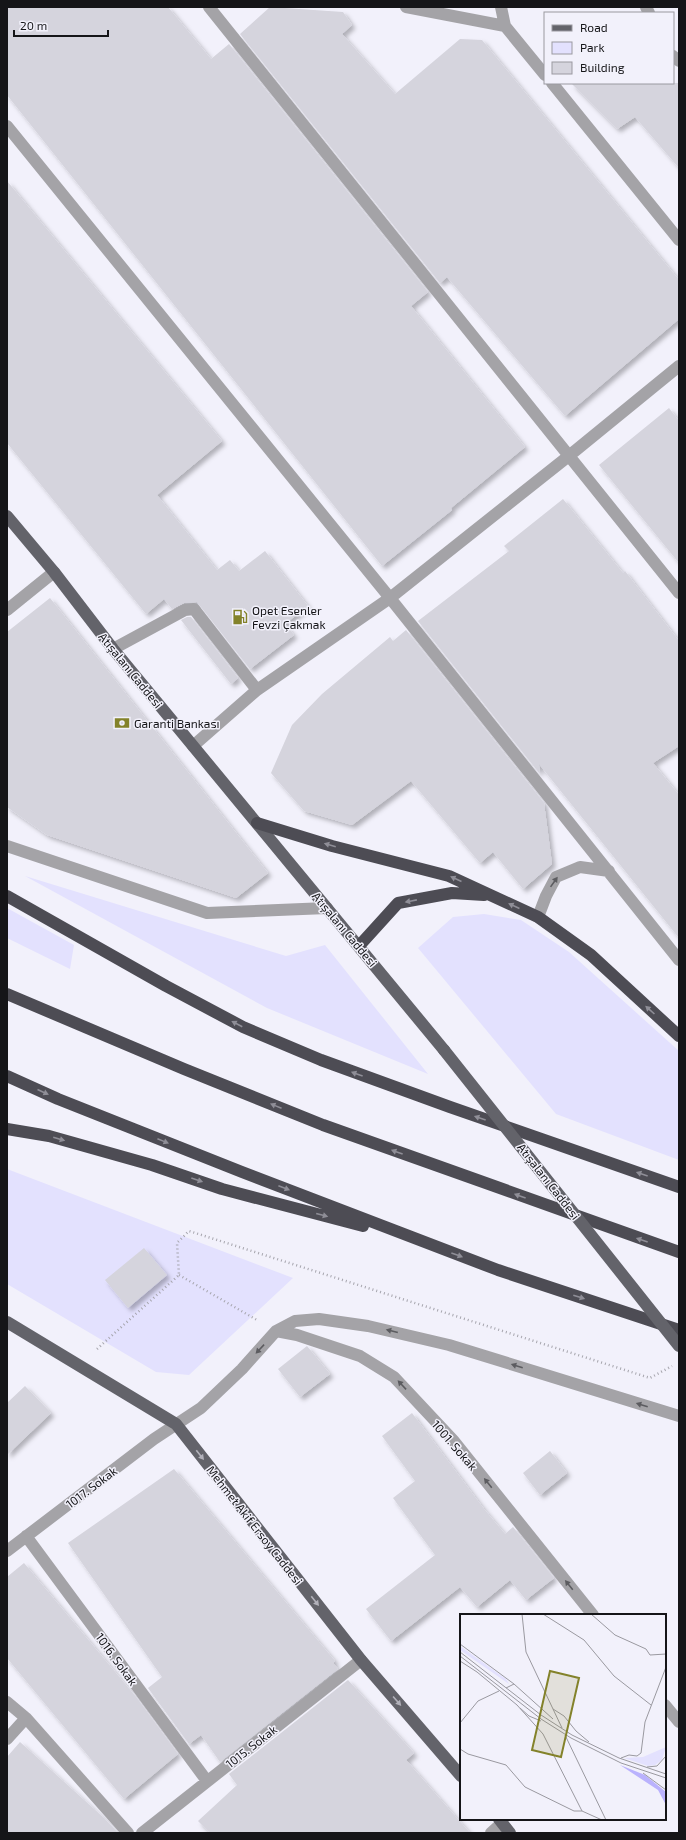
<svg xmlns="http://www.w3.org/2000/svg" width="686" height="1840" font-family="'Exo 2',sans-serif">
<defs>
<filter id="shadow"><feDropShadow dx="3.5" dy="3.5" stdDeviation="2" flood-color="#0004"/></filter>
</defs>
<rect width="100%" height="100%" fill="#f2f1fb"/>
<path fill="#e3e1fe" d="M 25,876 L 286,956 L 325,945 L 428,1074 L 267,1008 Z
M 7,908 L 74,945 L 70,969 L 7,938 Z
M 484,914 L 521,920 L 569,952 L 679,1051 L 679,1160 L 556,1114 L 418,948 L 453,917 Z
M 7,1169 L 293,1278 L 189,1375 L 156,1372 L 7,1284 Z"/>
<path fill="#d5d4dd" filter="url(#shadow)" d="M 7,7 L 168,7 L 211,59 L 229,44 L 428,292 L 411,306 L 525,447 L 451,508 L 452,510 L 382,566 L 7,95 Z
M 270,7 L 343,12 L 352,25 L 342,34 L 395,94 L 460,39 L 482,40 L 679,280 L 679,319 L 565,416 L 447,277 L 440,283 L 240,34 Z
M 571,83 L 679,83 L 679,168 L 635,117 L 617,129 Z
M 7,181 L 222,441 L 157,495 L 217,570 L 230,560 L 239,571 L 265,551 L 308,606 L 285,624 L 294,635 L 250,669 L 197,602 L 184,603 L 172,609 L 164,599 L 146,614 L 7,443 Z
M 669,408 L 679,421 L 679,563 L 599,465 Z
M 563,499 L 623,573 L 625,571 L 679,641 L 679,746 L 653,763 L 679,795 L 679,938 L 539,764 L 540,774 L 418,621 L 509,551 L 504,546 Z
M 50,598 L 268,873 L 236,898 L 47,835 L 7,807 L 7,632 Z
M 187,617 L 191,617 L 238,678 L 231,684 L 181,620 Z
M 406,630 L 544,803 L 552,864 L 523,889 L 493,852 L 480,863 L 411,781 L 352,825 L 304,811 L 271,773 L 292,725 L 322,694 L 390,637 L 393,641 Z
M 144,1248 L 167,1275 L 128,1308 L 105,1280 Z
M 307,1346 L 330,1374 L 300,1397 L 278,1369 Z
M 25,1386 L 51,1413 L 7,1455 L 7,1403 Z
M 412,1413 L 484,1509 L 505,1534 L 513,1527 L 554,1578 L 526,1600 L 510,1580 L 477,1607 L 460,1587 L 391,1641 L 366,1609 L 435,1555 L 393,1498 L 415,1481 L 382,1436 Z
M 550,1451 L 567,1473 L 540,1495 L 523,1473 Z
M 174,1469 L 335,1661 L 333,1663 L 338,1669 L 220,1762 L 201,1735 L 189,1744 L 148,1688 L 162,1677 L 68,1543 Z
M 24,1563 L 136,1697 L 178,1754 L 124,1799 L 7,1658 L 7,1577 Z
M 348,1680 L 414,1753 L 406,1760 L 470,1833 L 210,1833 L 198,1821 L 237,1785 L 229,1774 Z
M 20,1742 L 104,1818 L 118,1833 L 7,1833 L 7,1757 Z"/>
<g fill="none" stroke-linecap="round" stroke-linejoin="round">
<path stroke="#a6a5ad" stroke-width="2.5" stroke-dasharray="1 3" stroke-linecap="butt" d="M 179,1275 L 257,1320
M 97,1349 L 179,1275 L 177,1243 L 189,1231 L 650,1378 L 672,1366"/>
<path stroke="#a4a3a7" stroke-width="12" d="M 209,7 L 679,593
M 406,7 L 505,26
M 501,7 L 505,26 L 545,75
M 646,7 L 649,13
M 673,56 L 679,61
M 552,83 L 679,240
M 7,126 L 390,598 L 679,960
M 7,610 L 54,572
M 113,649 L 185,610 L 194,609 L 257,690
M 193,746 L 257,690 L 390,598 L 570,455 L 679,366
M 7,846 L 207,913 L 327,908
M 538,917 L 546,896 L 556,877 L 580,867 L 609,871
M 276,1331 L 297,1335 L 360,1356 L 394,1377 L 453,1440 L 593,1615
M 26,1536 L 207,1781
M 7,1551 L 154,1439 L 201,1408 L 242,1369 L 276,1331 L 295,1321 L 319,1319 L 368,1326 L 449,1345 L 679,1416
M 7,1702 L 26,1718 L 128,1833
M 665,1705 L 679,1722
M 7,1739 L 26,1718
M 142,1833 L 361,1660
M 491,1833 L 502,1823"/>
<path stroke="#63636a" stroke-width="12" d="M 7,516 L 54,572 L 113,649 L 444,1050
M 7,1322 L 176,1424 L 361,1660 L 461,1776
M 499,1819 L 510,1833"/>
<path stroke="#4d4c54" stroke-width="12" d="M 257,823 L 332,846 L 449,876 L 538,917 L 591,955 L 679,1036
M 7,896 L 166,986 L 243,1027 L 321,1060 L 450,1107 L 679,1187
M 359,946 L 398,903 L 452,893 L 484,895
M 7,994 L 184,1069 L 323,1125 L 679,1252
M 7,1076 L 58,1099 L 242,1172 L 498,1270 L 679,1330
M 7,1129 L 49,1136 L 152,1165 L 222,1189 L 363,1226"/>
<path stroke="#63636a" stroke-width="12" d="M 444,1050 L 679,1346"/>
</g>
<defs><path id="oneway-solid" d="M-6-.8H1V-3.2L6.5 0L1 3.2V.8H-6Z"/></defs>
<g fill="#8f8e97">
<use href="#oneway-solid" transform="translate(330 845) rotate(-164)"/>
<use href="#oneway-solid" transform="translate(456 879) rotate(-156)"/>
<use href="#oneway-solid" transform="translate(411 901) rotate(169)"/>
<use href="#oneway-solid" transform="translate(514 906) rotate(-155)"/>
<use href="#oneway-solid" transform="translate(650 1010) rotate(-138)"/>
<use href="#oneway-solid" transform="translate(237 1024) rotate(-152)"/>
<use href="#oneway-solid" transform="translate(357 1074) rotate(-160)"/>
<use href="#oneway-solid" transform="translate(43 1092) rotate(24)"/>
<use href="#oneway-solid" transform="translate(276 1106) rotate(-158)"/>
<use href="#oneway-solid" transform="translate(480 1118) rotate(-161)"/>
<use href="#oneway-solid" transform="translate(59 1139) rotate(16)"/>
<use href="#oneway-solid" transform="translate(163 1141) rotate(22)"/>
<use href="#oneway-solid" transform="translate(397 1152) rotate(-160)"/>
<use href="#oneway-solid" transform="translate(642 1174) rotate(-161)"/>
<use href="#oneway-solid" transform="translate(197 1180) rotate(19)"/>
<use href="#oneway-solid" transform="translate(284 1188) rotate(21)"/>
<use href="#oneway-solid" transform="translate(520 1196) rotate(-160)"/>
<use href="#oneway-solid" transform="translate(322 1215) rotate(15)"/>
<use href="#oneway-solid" transform="translate(642 1240) rotate(-161)"/>
<use href="#oneway-solid" transform="translate(457 1255) rotate(20)"/>
<use href="#oneway-solid" transform="translate(579 1297) rotate(18)"/>
</g>
<g fill="#5c5c60">
<use href="#oneway-solid" transform="translate(554 882) rotate(-55)"/>
<use href="#oneway-solid" transform="translate(392 1331) rotate(-166)"/>
<use href="#oneway-solid" transform="translate(260 1349) rotate(133)"/>
<use href="#oneway-solid" transform="translate(517 1366) rotate(-163)"/>
<use href="#oneway-solid" transform="translate(402 1385) rotate(-133)"/>
<use href="#oneway-solid" transform="translate(642 1405) rotate(-163)"/>
<use href="#oneway-solid" transform="translate(488 1483) rotate(-129)"/>
<use href="#oneway-solid" transform="translate(569 1585) rotate(-129)"/>
</g>
<g fill="#b2b1ba">
<use href="#oneway-solid" transform="translate(200 1455) rotate(52)"/>
<use href="#oneway-solid" transform="translate(315 1601) rotate(52)"/>
<use href="#oneway-solid" transform="translate(397 1701) rotate(49)"/>
</g>
<defs>
<g id="fuel-bare" transform="scale(1.2)"><path d="M-5.5-6h7V0h2V4h1.3V-2.5L3-4.5l.8-.8L6-3V5H2.5V1h-1V6h-7ZM-4.2-4.7v3.2H.2V-4.7Z" fill="#83822a" stroke="#f2f1fb" stroke-width="2.5" paint-order="stroke"/></g>
<g id="bank-bare" transform="scale(1.2)"><path d="M-6-4H6V4H-6ZM0-2.3a2.3 2.3 0 1 0 0 4.6a2.3 2.3 0 1 0 0-4.6Z" fill="#83822a" stroke="#f2f1fb" stroke-width="2.5" paint-order="stroke"/></g>
</defs>
<g fill-rule="evenodd">
<use href="#fuel-bare" x="240" y="617"/>
<use href="#bank-bare" x="122" y="723"/>
</g>
<g text-anchor="middle" dominant-baseline="central" stroke-width="3" stroke-linejoin="round" paint-order="stroke">
<g font-size="12" fill="#151518" stroke="#f2f1fb" text-anchor="start">
<text x="252" y="610">Opet Esenler<tspan x="252" dy="14">Fevzi Çakmak</tspan></text>
<text x="134" y="723">Garanti Bankası</text>
</g>
<g font-size="12" fill="#151518" stroke="#f2f1fb">
<text transform="translate(131 670) rotate(51)">Atışalanı Caddesi</text>
<text transform="translate(345 929) rotate(50)">Atışalanı Caddesi</text>
<text transform="translate(549 1181) rotate(52)">Atışalanı Caddesi</text>
<text transform="translate(455 1445) rotate(49)">1001. Sokak</text>
<text transform="translate(91 1487) rotate(-37)">1017. Sokak</text>
<text transform="translate(255 1525) rotate(52)">Mehmet Akif Ersoy Caddesi</text>
<text transform="translate(117 1659) rotate(54)">1016. Sokak</text>
<text transform="translate(251 1746) rotate(-38)">1015. Sokak</text>
</g>
</g>
<g transform="translate(460 1614)">
<rect width="206" height="206" fill="#f2f1fb"/>
<path d="M 0,32 L 46,65 L 49,70 L 0,36 ZM 206,133 L 202,146 L 195,151 L 188,152 L 164,144 L 183,143 Z" fill="#e3e1fe"/>
<path d="M 160,151 L 185,161 L 206,178 L 206,191 L 198,176 Z" fill="#bab2fd"/>
<path fill="none" stroke="#9a99a0" stroke-width="1" d="M 62,0 L 66,38 L 102,114M 83,0 L 124,26 L 154,62 L 191,91M 131,0 L 155,21 L 186,35 L 190,41 L 206,40M 0,30 L 54,70 L 46,74M 0,38 L 81,101 L 112,121 L 159,144 L 206,160M 0,42 L 81,105 L 111,124 L 161,149 L 206,164M 0,47 L 17,58 L 57,91 L 83,120 L 122,197M 54,70 L 93,105M 60,94 L 69,102 L 81,107M 93,95 L 104,102 L 116,117 L 129,128M 0,109 L 18,87 L 39,77M 105,121 L 146,206M 0,135 L 8,140 L 46,151 L 65,173 L 114,197 L 122,197 L 142,206M 161,144 L 169,141 L 177,142 L 181,139 L 185,108 L 206,53M 187,153 L 197,152 L 206,142M 183,159 L 206,176"/>
<path fill="#83822a" fill-opacity="0.15" stroke="#83822a" stroke-width="2" d="M 90,57 L 119,64 L 101,143 L 72,136 Z"/>
<rect width="206" height="206" fill="none" stroke="#151518" stroke-width="2"/>
</g>
<rect width="686" height="1840" fill="none" stroke="#151518" stroke-width="16"/>
<rect x="544" y="12" width="130" height="72" fill="#f2f1fb" stroke="#9a99a0"/>
<rect x="552" y="25" width="20" height="6" fill="#63636a" stroke="#9a99a0"/>
<text x="580" y="32" font-size="12" fill="#151518">Road</text>
<rect x="552" y="42" width="20" height="12" fill="#e3e1fe" stroke="#9a99a0"/>
<text x="580" y="52" font-size="12" fill="#151518">Park</text>
<rect x="552" y="62" width="20" height="12" fill="#d5d4dd" stroke="#9a99a0"/>
<text x="580" y="72" font-size="12" fill="#151518">Building</text>
<path d="M14 30v6h94v-6" fill="none" stroke="#151518" stroke-width="2"/>
<text x="20" y="30" font-size="12" fill="#151518" stroke="#f2f1fb" stroke-width="3" paint-order="stroke">20 m</text>
</svg>
